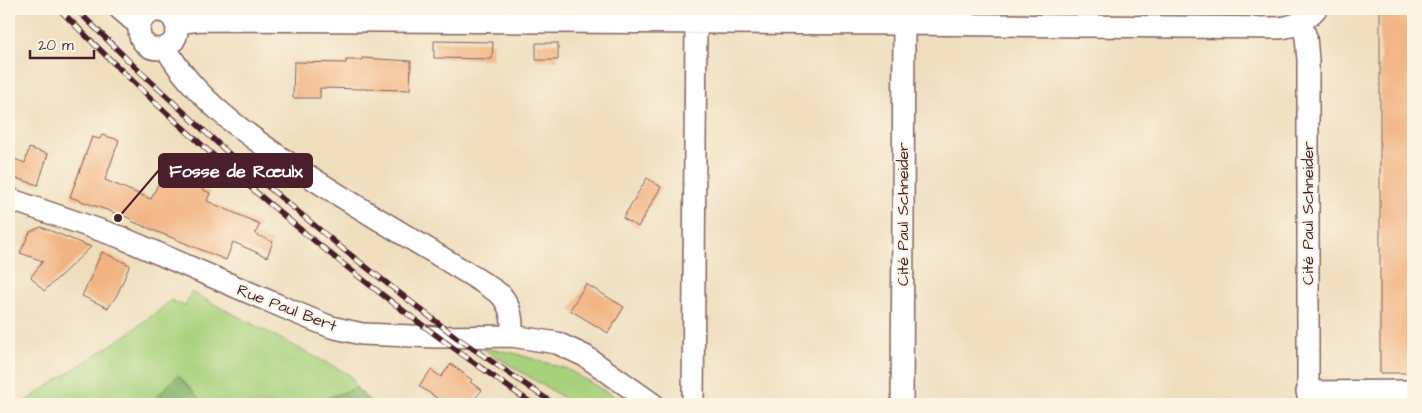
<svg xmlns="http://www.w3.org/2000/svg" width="1422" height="413" font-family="'Architects Daughter',sans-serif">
<rect width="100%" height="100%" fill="#fcf5e5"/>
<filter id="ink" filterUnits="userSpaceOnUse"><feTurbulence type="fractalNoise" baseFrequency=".02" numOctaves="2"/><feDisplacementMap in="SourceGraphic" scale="10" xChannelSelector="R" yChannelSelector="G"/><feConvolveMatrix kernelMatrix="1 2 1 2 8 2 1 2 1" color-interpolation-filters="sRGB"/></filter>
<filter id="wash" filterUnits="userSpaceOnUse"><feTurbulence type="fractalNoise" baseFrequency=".0096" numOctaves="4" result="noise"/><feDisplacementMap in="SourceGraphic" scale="20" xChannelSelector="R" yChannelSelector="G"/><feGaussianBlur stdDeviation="1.12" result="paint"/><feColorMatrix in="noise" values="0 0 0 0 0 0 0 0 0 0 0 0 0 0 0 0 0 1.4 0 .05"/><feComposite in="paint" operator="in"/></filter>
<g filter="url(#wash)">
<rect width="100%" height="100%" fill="#eedebd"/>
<path fill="#a8d17c" stroke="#797854" d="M 191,292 L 350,375 L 357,388 L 308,404 L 204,404 L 178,375 L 150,404 L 21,404 L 126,335 L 162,308 L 170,300 L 185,306 Z
M 480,347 L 513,353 L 567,369 L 627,404 L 574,404 Z"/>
<path fill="#86b36c" stroke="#68694c" d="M 178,375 L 204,404 L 150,404 Z
M 357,388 L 373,404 L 308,404 Z"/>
<g id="blocks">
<path fill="#f1b381" d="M 1380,9 L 1411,9 L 1412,373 L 1380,373 Z
M 434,41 L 493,42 L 492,59 L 434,58 Z
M 536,43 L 558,43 L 558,60 L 536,60 Z
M 362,58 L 411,61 L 410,90 L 320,88 L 320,98 L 293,98 L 294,62 L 346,63 L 346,60 L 362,60 Z
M 102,135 L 119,140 L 105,180 L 151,199 L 169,161 L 184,168 L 184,170 L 206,180 L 202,189 L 210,193 L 207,201 L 260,224 L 255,234 L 273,242 L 267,257 L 233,242 L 226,260 L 131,221 L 132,219 L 70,197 L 92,137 L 100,139 Z
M 29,148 L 48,154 L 38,185 L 9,176 L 9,157 L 25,163 Z
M 647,178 L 661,187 L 638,227 L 623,218 Z
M 41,227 L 91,247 L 44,291 L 31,277 L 43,261 L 20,253 L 30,232 Z
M 102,252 L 130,265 L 117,295 L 108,308 L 82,296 Z
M 586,284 L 624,307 L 608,333 L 570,310 Z
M 451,364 L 472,380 L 470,382 L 482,390 L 470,404 L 446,404 L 419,386 L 431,370 L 441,377 Z"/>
</g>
</g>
<g filter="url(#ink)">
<use href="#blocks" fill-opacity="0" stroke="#83625e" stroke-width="1"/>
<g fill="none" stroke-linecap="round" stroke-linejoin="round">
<g stroke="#83625e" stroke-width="24">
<path id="minor" d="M 120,9 L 140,26
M139 30a19 19 0 1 1 38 0a19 19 0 1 1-38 0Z
M 175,23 L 201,20 L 904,24 L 1278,28 C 1295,27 1305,21 1316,9
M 1301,23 L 1306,37 L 1308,60 L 1308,404
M 166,48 C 193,97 247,135 293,166 C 339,196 386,224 433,252 C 455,266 479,279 501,295 C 511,307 513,320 512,336
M 9,199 L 120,237 L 299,314 L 331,327 L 362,334 L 437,337 L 512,336 L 557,343 L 585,356 L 653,404
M 1307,392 L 1413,391
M 693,404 L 696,23
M 902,404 L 904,24"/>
</g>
<use href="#minor" stroke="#fff" stroke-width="21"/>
<g stroke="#4a1f2b" stroke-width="5.5">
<path id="rail" d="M 59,9 C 204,156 363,288 533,404
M 76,9 L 135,67 L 237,161 L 343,249 L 456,337 L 554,404"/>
</g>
<use href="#rail" stroke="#fcf5e5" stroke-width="4" stroke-dasharray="11" stroke-linecap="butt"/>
</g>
</g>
<g text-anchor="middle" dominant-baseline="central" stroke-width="4" stroke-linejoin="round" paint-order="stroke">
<g font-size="16" fill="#4a1f2b" stroke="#fcf5e5">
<text transform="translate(1308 213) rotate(-90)">Cité Paul Schneider</text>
<text transform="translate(903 214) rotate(-90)">Cité Paul Schneider</text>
<text transform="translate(287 308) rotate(21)">Rue Paul Bert</text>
</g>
</g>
<path fill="none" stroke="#4a1f2b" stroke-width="2" d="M118 218L159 170"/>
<circle fill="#4a1f2b" stroke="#fcf5e5" stroke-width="2" cx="118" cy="218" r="5"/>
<rect fill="#4a1f2b" stroke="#4a1f2b" stroke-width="2" x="159" y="154" width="153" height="33" rx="5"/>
<g font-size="18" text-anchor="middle" font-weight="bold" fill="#fff">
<text x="236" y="177">Fosse de Rœulx</text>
</g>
<rect width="1422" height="413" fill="none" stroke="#fcf5e5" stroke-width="30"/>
<path d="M30 50v8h64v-8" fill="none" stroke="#4a1f2b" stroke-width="2.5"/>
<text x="38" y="50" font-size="15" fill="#4a1f2b" stroke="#fcf5e5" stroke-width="4" paint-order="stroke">20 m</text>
</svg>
